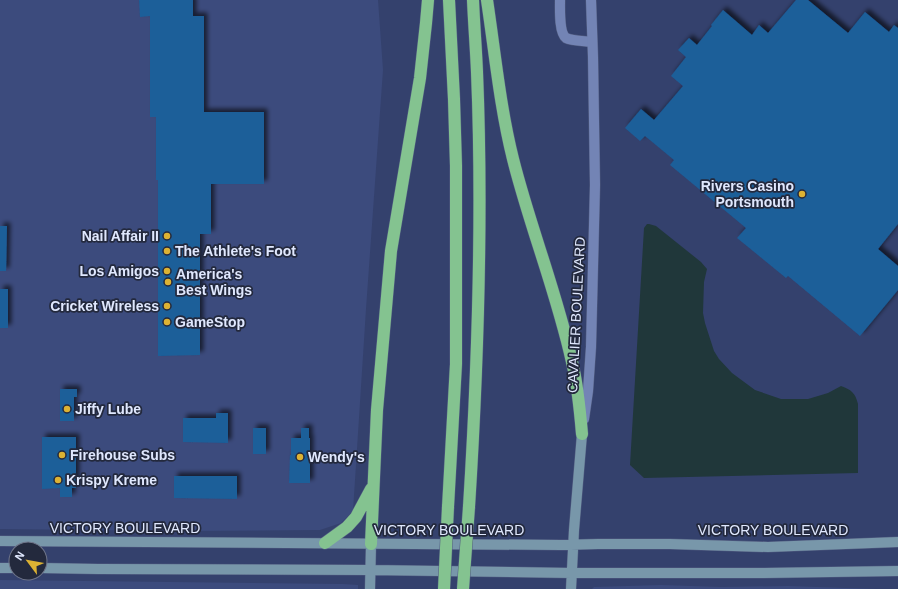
<svg xmlns="http://www.w3.org/2000/svg" width="898" height="589" font-family="Arial,sans-serif">
<defs>
<filter id="shadow"><feDropShadow dx="3.5" dy="-3.5" stdDeviation="2" flood-color="#0009"/></filter>
</defs>
<rect width="100%" height="100%" fill="#34416d"/>
<path fill="#3c4b7d" d="M 0,0 L 378,0 L 383,70 L 366,309 L 353,511 L 341,523 L 320,530 L 184,531 L 0,529 Z
M 0,580 L 343,584 L 358,585 L 358,589 L 0,589 Z
M 661,585 L 721,587 L 788,586 L 877,589 L 592,589 L 594,587 Z"/>
<path fill="#20373a" d="M 647,224 L 649,224 L 656,226 L 701,262 L 707,269 L 704,282 L 703,313 L 705,323 L 714,351 L 719,359 L 732,373 L 755,390 L 781,399 L 808,399 L 828,393 L 841,386 C 852,390 855,393 858,404 L 858,473 L 644,478 L 630,465 L 644,228 Z"/>
<path fill="#1b5e99" filter="url(#shadow)" d="M 139,0 L 193,0 L 193,16 L 204,16 L 204,112 L 264,112 L 264,184 L 211,184 L 211,234 L 200,234 L 200,355 L 158,356 L 158,180 L 156,180 L 156,117 L 150,117 L 150,16 L 140,17 Z
M 796,0 L 808,0 L 848,33 L 865,12 L 889,32 L 894,25 L 898,28 L 898,224 L 878,249 L 898,266 L 898,290 L 860,336 L 788,276 L 786,278 L 737,238 L 746,228 L 670,165 L 674,160 L 645,136 L 640,141 L 625,128 L 641,109 L 654,120 L 683,86 L 671,76 L 686,57 L 678,50 L 689,38 L 697,45 L 712,26 L 711,25 L 723,10 L 752,35 L 759,25 L 768,33 Z
M 0,226 L 7,226 L 6,271 L 0,271 Z
M 0,289 L 8,289 L 8,328 L 0,328 Z
M 60,389 L 77,389 L 77,397 L 74,397 L 74,421 L 60,421 Z
M 216,413 L 228,413 L 228,443 L 183,442 L 183,418 L 216,418 Z
M 253,428 L 266,428 L 266,454 L 253,454 Z
M 301,428 L 309,428 L 309,438 L 310,438 L 310,483 L 289,483 L 290,455 L 291,455 L 291,438 L 301,438 Z
M 42,437 L 76,437 L 76,488 L 72,488 L 72,497 L 60,497 L 60,488 L 42,489 Z
M 174,476 L 237,476 L 237,499 L 174,498 Z"/>
<g fill="none" stroke-linecap="round" stroke-linejoin="round">
<g stroke="#525d81" stroke-width="11">
<path id="minor" d="M 560,0 C 560,9 559,33 566,38 C 572,41 586,41 592,42"/>
</g>
<g stroke="#525d81" stroke-width="11">
<path id="tertiary" d="M 584,419 L 588,391 L 591,347 L 595,185 L 593,57 L 591,0"/>
</g>
<g stroke="#525d81" stroke-width="11">
<path id="secondary" d="M 0,541 L 561,545 L 598,544 L 670,544 L 768,547 L 898,542
M 0,568 L 16,568
M 40,568 L 98,569 L 370,570 L 572,573 L 764,573 L 898,571
M 370,589 L 371,544
M 571,589 L 574,530 L 582,434"/>
</g>
<g stroke="#525d81" stroke-width="13">
<path id="motorway" d="M 487,0 C 495,53 500,107 513,159 C 530,227 557,293 572,362 C 578,386 580,410 582,434
M 448,507 L 456,364 L 456,166 L 454,99 L 449,0
M 469,507 C 478,363 483,217 477,72 C 476,48 474,24 473,0
M 325,543 L 347,527 L 356,517 L 371,489
M 371,544 L 377,410 L 391,251 L 420,78 L 426,23 L 428,0"/>
</g>
<use href="#minor" stroke="#7384b5" stroke-width="10"/>
<use href="#tertiary" stroke="#7384b5" stroke-width="10"/>
<use href="#secondary" stroke="#7897aa" stroke-width="10"/>
<use href="#motorway" stroke="#84c390" stroke-width="12"/>
<g stroke="#525d81" stroke-width="13" stroke-linecap="butt">
<path id="motorway-bridge" d="M 444,589 L 448,507
M 463,589 L 469,507"/>
</g>
<use href="#motorway-bridge" stroke="#84c390" stroke-width="12"/>
</g>
<g fill="#dcb233" stroke="#23293d" stroke-width="1.5">
<circle cx="802" cy="194" r="4"/>
<circle cx="167" cy="236" r="4"/>
<circle cx="167" cy="251" r="4"/>
<circle cx="167" cy="271" r="4"/>
<circle cx="168" cy="282" r="4"/>
<circle cx="167" cy="306" r="4"/>
<circle cx="167" cy="322" r="4"/>
<circle cx="67" cy="409" r="4"/>
<circle cx="62" cy="455" r="4"/>
<circle cx="300" cy="457" r="4"/>
<circle cx="58" cy="480" r="4"/>
</g>
<g text-anchor="middle" dominant-baseline="central" stroke-width="3.5" stroke-linejoin="round" paint-order="stroke">
<g font-size="14" font-weight="bold" fill="#e0e8fe" stroke="#23293d" text-anchor="start">
<text x="794" y="186" text-anchor="end">Rivers Casino<tspan x="794" dy="16">Portsmouth</tspan></text>
<text x="159" y="236" text-anchor="end">Nail Affair II</text>
<text x="175" y="251">The Athlete's Foot</text>
<text x="159" y="271" text-anchor="end">Los Amigos</text>
<text x="176" y="274">America's<tspan x="176" dy="16">Best Wings</tspan></text>
<text x="159" y="306" text-anchor="end">Cricket Wireless</text>
<text x="175" y="322">GameStop</text>
<text x="75" y="409">Jiffy Lube</text>
<text x="70" y="455">Firehouse Subs</text>
<text x="308" y="457">Wendy's</text>
<text x="66" y="480">Krispy Kreme</text>
</g>
<g font-size="14" fill="#e0e8fe" stroke="#23293d">
<text transform="translate(576 315) rotate(-87)">CAVALIER BOULEVARD</text>
<text x="125" y="528">VICTORY BOULEVARD</text>
<text x="449" y="530">VICTORY BOULEVARD</text>
<text x="773" y="530">VICTORY BOULEVARD</text>
</g>
</g>
<g transform="translate(28 561) rotate(302)"><circle r="19" fill="#23293d" stroke="#6f758a"/>
<path d="M0-3L7 15L0 10L-7 15Z" fill="#dcb233"/>
<text y="-6" font-size="11" font-weight="bold" text-anchor="middle" fill="#e0e8fe">N</text>
</g>
</svg>
